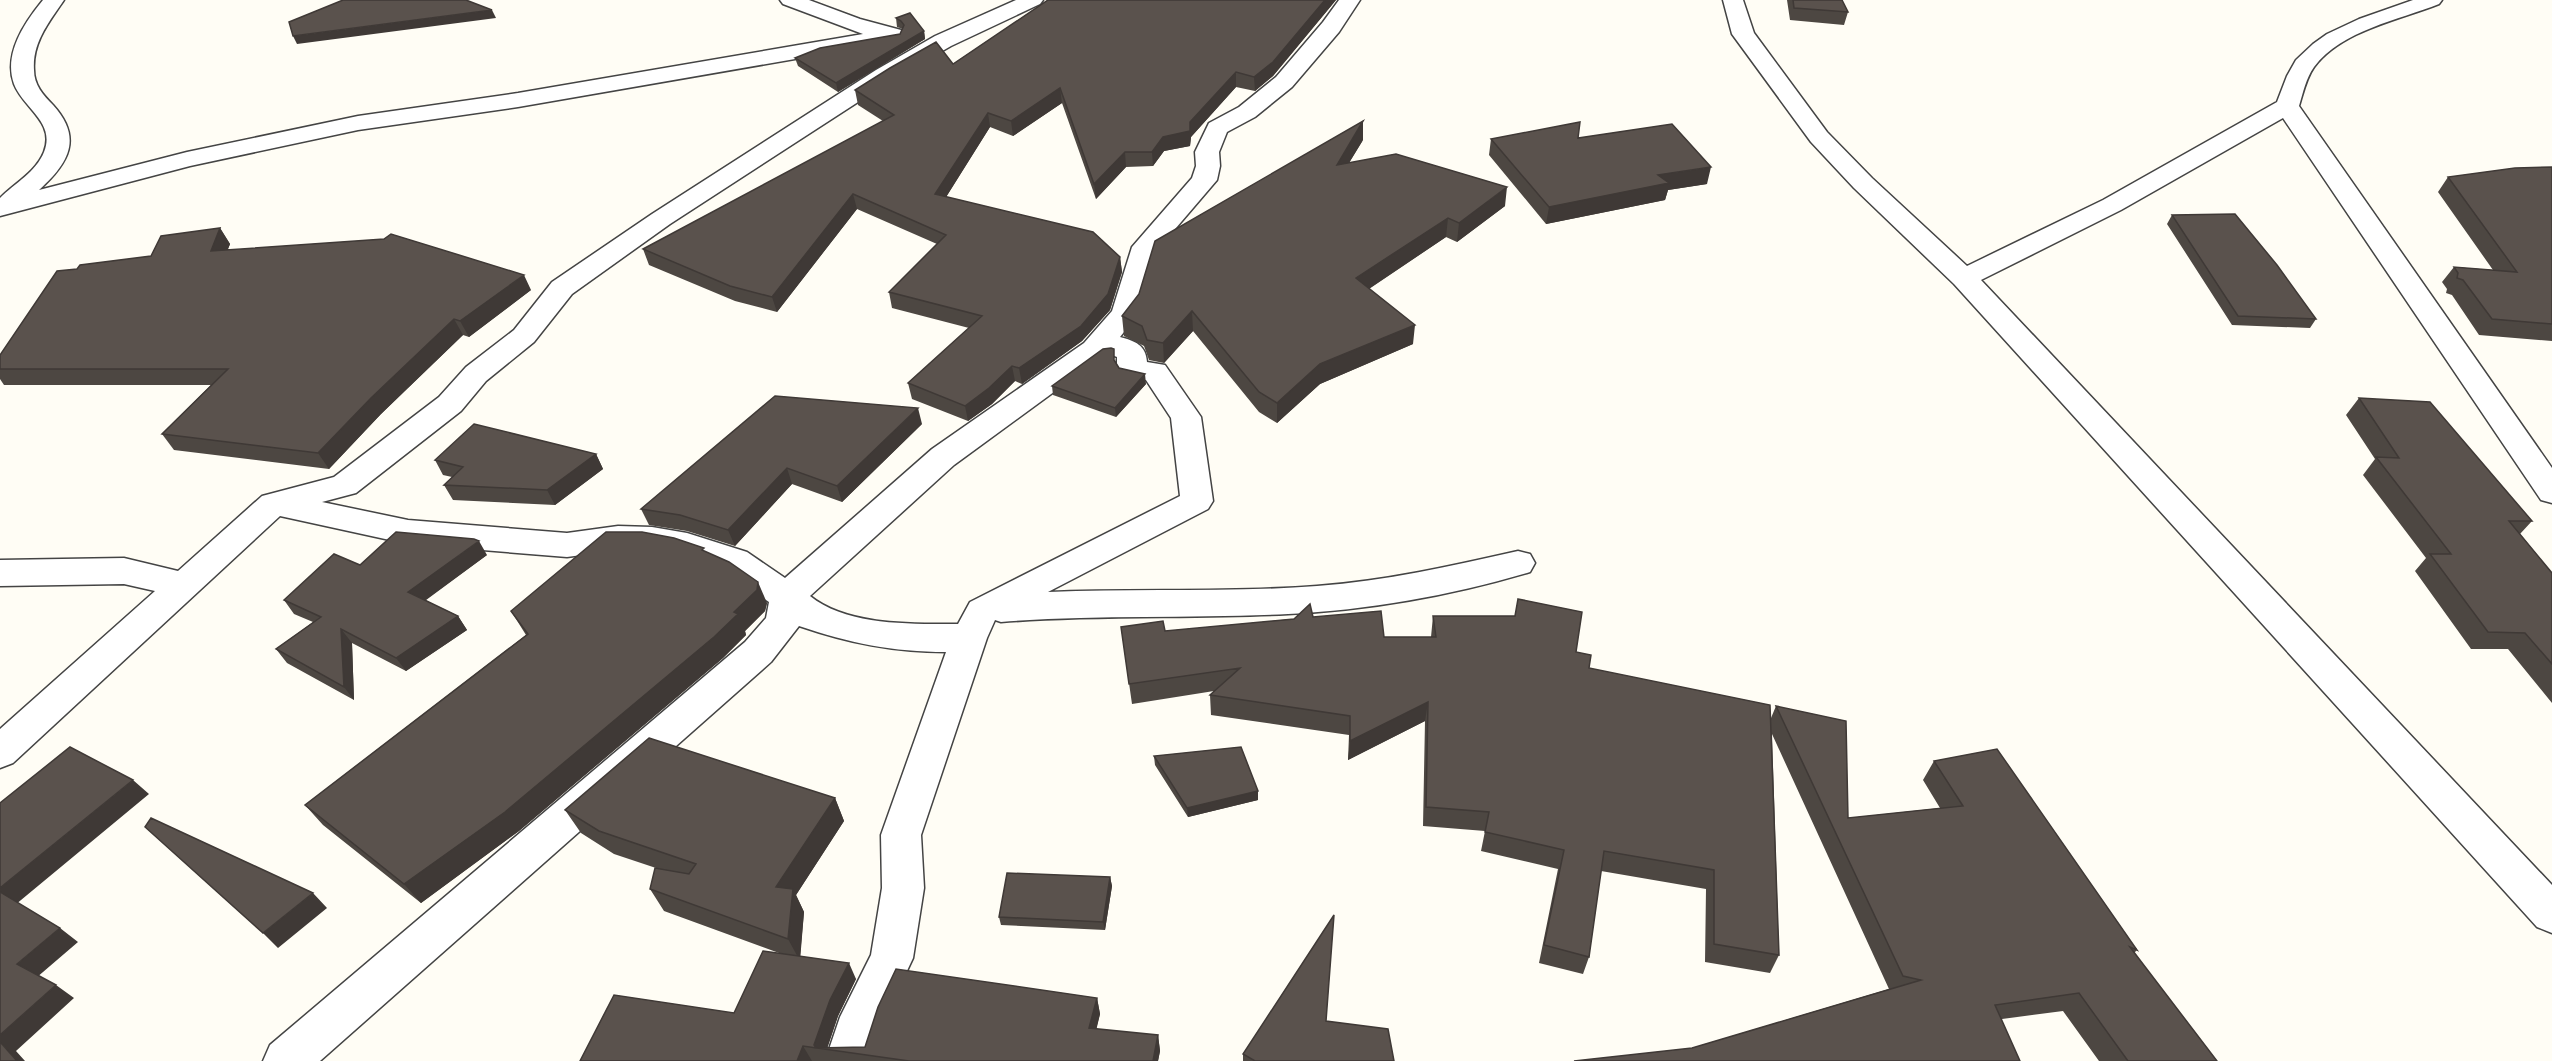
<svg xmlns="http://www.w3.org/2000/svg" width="2552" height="1061" font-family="Bitter,serif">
<rect width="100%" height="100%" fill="#fffdf5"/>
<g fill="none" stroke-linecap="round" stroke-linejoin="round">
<g stroke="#444" stroke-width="3">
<path id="minor" d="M 43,0 L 64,0 C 50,21 32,42 34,70 C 34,85 43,95 53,105 C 83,138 69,163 39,190 L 187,152 L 358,116 L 518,93 L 863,34 L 783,4 L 780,0 L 809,0 L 860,19 L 901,30 L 904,35 L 901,40 L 893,42 L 518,107 L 358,130 L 190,166 L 0,216 L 0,198 C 15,183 36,172 44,152 C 56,122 23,108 14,84 C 3,54 25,22 43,0 Z
M 1016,0 L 1043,0 L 1040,4 L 951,46 L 892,80 L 670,224 L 572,294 L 534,342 L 486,381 L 461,411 L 356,493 L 322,502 L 408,520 L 567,533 L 618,526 L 652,527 L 687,533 L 747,552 L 785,578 L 932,449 L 1084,343 L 1112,311 L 1132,247 L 1192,178 L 1196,166 L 1195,152 L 1209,123 L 1239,107 L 1276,77 L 1323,22 L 1339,0 L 1360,0 L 1339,32 L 1292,87 L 1255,117 L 1227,132 L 1219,152 L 1220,166 L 1217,180 L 1158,249 L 1139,313 L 1120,337 C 1135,341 1146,345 1147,362 L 1165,365 L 1201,417 L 1213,501 L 1208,509 L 1048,592 C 1138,588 1227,593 1317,586 C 1385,581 1452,566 1518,551 L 1530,554 L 1535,563 L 1530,572 C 1453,595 1369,610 1288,614 C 1192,619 1097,614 1001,622 L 995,620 L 987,638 L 921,835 L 924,888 L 913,958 L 883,1022 L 871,1061 L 825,1061 L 840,1017 L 871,955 L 882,888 L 881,835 L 946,652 C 893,652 849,643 799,626 L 771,662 L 320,1061 L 263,1061 L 270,1045 L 745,642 L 766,618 L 769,602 L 723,570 L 684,557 L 652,551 L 618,550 L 567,557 L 408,544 L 280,516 L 13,763 L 0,768 L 0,729 L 155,591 L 124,584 L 0,586 L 0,560 L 124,558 L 178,571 L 262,496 L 334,477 L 439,397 L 466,367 L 514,330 L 552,282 L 652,214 L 876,70 L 935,36 ZM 1112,355 L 1117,357 L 1117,369 L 1122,376 L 1146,380 L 1171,418 L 1180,496 L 970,602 L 958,624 C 912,624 847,626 810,596 L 954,465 L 1103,356 Z
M 1723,0 L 1743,0 L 1754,33 L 1827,132 L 1872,178 L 1967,266 L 2103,200 L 2277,102 L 2287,76 L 2296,60 L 2313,44 L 2327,34 L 2359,19 L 2413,0 L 2442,0 L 2439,4 C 2399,20 2342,30 2314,67 C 2306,78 2303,93 2299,106 L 2552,468 L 2552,503 L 2541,500 L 2283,118 L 2121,210 L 1981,280 L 2552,885 L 2552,933 L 2537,927 L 1954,284 L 1854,188 L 1811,142 L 1732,34 Z"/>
</g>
<use href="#minor" fill="#fff" fill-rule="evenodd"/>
</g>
<path fill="#4d4742" d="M 1048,0 L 1336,0 L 1273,76 L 1255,91 L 1236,87 L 1191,137 L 1190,146 L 1164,151 L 1153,166 L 1126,167 L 1096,199 L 1062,103 L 1013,136 L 990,127 L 946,197 L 1120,257 L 1122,272 L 1110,310 L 1082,341 L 1022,384 L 1015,381 L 992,404 L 968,421 L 912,399 L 908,383 L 969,328 L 892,308 L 889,292 L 937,244 L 857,209 L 777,312 L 735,301 L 649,265 L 643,249 L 883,121 L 858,105 L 855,90 L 953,64 Z
M 1787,0 L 1842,0 L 1848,12 L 1844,25 L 1790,20 Z
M 896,18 L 924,31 L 925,39 L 838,92 L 798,66 L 795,58 L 900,34 L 903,29 L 897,27 Z
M 1578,138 L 1707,184 L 1668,190 L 1665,200 L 1546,224 L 1489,155 L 1491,139 Z
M 1363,140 L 1349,163 L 1505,206 L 1457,242 L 1446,237 L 1369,289 L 1413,344 L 1320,384 L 1277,423 L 1259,412 L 1193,331 L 1164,363 L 1149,360 L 1144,346 L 1124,336 L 1122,316 Z
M 2552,167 L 2552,341 L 2479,335 L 2452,295 L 2446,293 L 2447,289 L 2442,282 L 2454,267 L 2493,270 L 2438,192 L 2448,177 Z
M 2172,215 L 2316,319 L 2310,328 L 2232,325 L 2167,224 Z
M 220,228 L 230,244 L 228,249 L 531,290 L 469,337 L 463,335 L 381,414 L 329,469 L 174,450 L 162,434 L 211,385 L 4,385 L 0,379 L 0,355 L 77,269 L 151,256 Z
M 1115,361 L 1119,368 L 1146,384 L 1116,417 L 1053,395 L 1052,386 Z
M 2359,398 L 2532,521 L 2520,534 L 2552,573 L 2552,703 L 2508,649 L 2471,649 L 2415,571 L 2426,558 L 2363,475 L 2375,459 L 2346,415 Z
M 922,424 L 842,502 L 792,484 L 735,546 L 687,531 L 649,525 L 641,509 Z
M 596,454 L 603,469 L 555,505 L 453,500 L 444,485 L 452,477 L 443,475 L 435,460 Z
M 706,552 L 767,603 L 765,611 L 745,631 L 746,635 L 723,658 L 519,831 L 421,903 L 323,825 L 305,805 L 526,635 L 511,611 Z
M 487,555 L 425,600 L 458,616 L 467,630 L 406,671 L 352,643 L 354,700 L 287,663 L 276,649 L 313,622 L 294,614 L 284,600 L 360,565 Z
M 1433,616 L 1576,652 L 1589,668 L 1771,718 L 1776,706 L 1848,818 L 1940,808 L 1923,780 L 1934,761 L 2137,950 L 2134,953 L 2217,1061 L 2099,1061 L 2063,1011 L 2002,1019 L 1692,1048 L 1889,989 L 1772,734 L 1779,955 L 1770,973 L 1705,962 L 1706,889 L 1601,871 L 1589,957 L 1583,974 L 1539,963 L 1558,869 L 1481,851 L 1485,831 L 1423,826 L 1425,721 L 1348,760 L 1349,735 L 1211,715 L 1210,695 L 1214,691 L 1132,704 L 1121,627 L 1165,631 L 1313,617 L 1384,637 L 1431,637 Z
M 1154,756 L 1258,791 L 1258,800 L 1188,817 L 1155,765 Z
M 835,798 L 844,821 L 796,895 L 804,912 L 800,956 L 856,979 L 838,1016 L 827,1048 L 865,1047 L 1097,998 L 1100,1014 L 1096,1029 L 1158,1035 L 1160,1051 L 1158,1061 L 580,1061 L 734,1013 L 779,953 L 664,911 L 650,889 L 656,868 L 614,854 L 581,833 L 565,810 Z
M 1110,877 L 1112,886 L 1105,930 L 1001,925 L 999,917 Z
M 1327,1021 L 1394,1061 L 1243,1061 L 1243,1054 Z"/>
<path fill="#3f3936" d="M 1325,0 L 1336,0 L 1273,76 L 1255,91 L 1254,77 Z
M 492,10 L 496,18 L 297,44 L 293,36 Z
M 924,31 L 925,39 L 838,92 L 836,83 Z
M 1236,72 L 1236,87 L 1191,137 L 1190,146 L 1164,151 L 1153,166 L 1152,152 L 1163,137 L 1190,122 Z
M 1060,88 L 1062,103 L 1013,136 L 1011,121 Z
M 988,113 L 990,127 L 938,210 L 935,194 Z
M 1363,121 L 1363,140 L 1336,184 L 1337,165 Z
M 1125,152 L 1126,167 L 1096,199 L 1094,184 Z
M 1711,167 L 1707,184 L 1668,190 L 1665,200 L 1546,224 L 1549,207 L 1658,175 Z
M 1507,187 L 1505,206 L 1457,242 L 1459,223 Z
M 853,194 L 857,209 L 777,312 L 772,297 Z
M 1448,218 L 1446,237 L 1355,298 L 1356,278 Z
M 220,228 L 230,244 L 221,266 L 211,251 Z
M 1120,257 L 1122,272 L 1110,310 L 1082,341 L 1022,384 L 1019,368 Z
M 524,275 L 531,290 L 469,337 L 460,321 Z
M 1192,311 L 1193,331 L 1164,363 L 1163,343 Z
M 454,319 L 463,335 L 381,414 L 329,469 L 318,453 L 371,398 Z
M 1415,325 L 1413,344 L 1320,384 L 1277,423 L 1277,403 L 1320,364 Z
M 1012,366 L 1015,381 L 992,404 L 968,421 L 965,406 Z
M 1145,374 L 1146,384 L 1116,417 L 1115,408 Z
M 918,408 L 922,424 L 842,502 L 837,486 Z
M 596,454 L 603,469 L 555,505 L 547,490 Z
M 787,468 L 792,484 L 735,546 L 728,530 Z
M 479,541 L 487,555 L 418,606 L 408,592 Z
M 758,582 L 767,603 L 765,611 L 745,631 L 746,635 L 723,658 L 519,831 L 421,903 L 404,884 L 734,612 Z
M 458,616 L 467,630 L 406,671 L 396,658 Z
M 341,629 L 352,643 L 354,700 L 344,687 Z
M 1428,702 L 1425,721 L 1348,760 L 1350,741 Z
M 133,780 L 149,794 L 15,905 L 0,893 L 0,888 Z
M 1258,791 L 1258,800 L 1188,817 L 1187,808 Z
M 835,798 L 844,821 L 796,895 L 804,912 L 800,961 L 788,939 L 776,887 Z
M 1110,877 L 1112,886 L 1105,930 L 1103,922 Z
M 313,893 L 327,908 L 278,948 L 263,933 Z
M 60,928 L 78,942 L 36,978 L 17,964 Z
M 849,963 L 856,979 L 838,1016 L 827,1049 L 816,1048 L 814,1045 L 830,1000 Z
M 56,985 L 74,998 L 16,1051 L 25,1061 L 17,1061 L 0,1042 L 0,1035 Z
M 1097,998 L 1100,1014 L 1093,1044 L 1089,1028 Z
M 1158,1035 L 1160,1051 L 1158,1061 L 1153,1061 Z
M 803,1046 L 812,1061 L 797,1061 Z"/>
<path fill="#5a524d" stroke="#3f3936" stroke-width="1.5" d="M 343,0 L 466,0 L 492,10 L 293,36 L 289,22 Z
M 1048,0 L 1325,0 L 1273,62 L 1254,77 L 1236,72 L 1190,122 L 1190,131 L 1163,137 L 1152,152 L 1125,152 L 1094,184 L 1060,88 L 1011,121 L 988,113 L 935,194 L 1093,232 L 1120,257 L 1108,294 L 1081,326 L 1019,368 L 1012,366 L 989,388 L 965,406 L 908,383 L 982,316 L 889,292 L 946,235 L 853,194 L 772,297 L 730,286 L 643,249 L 894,115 L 855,90 L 890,68 L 936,42 L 953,64 Z
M 1793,0 L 1842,0 L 1848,12 L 1794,8 Z
M 910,13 L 924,31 L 836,83 L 795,58 L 820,48 L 900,34 L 904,25 L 901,21 L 896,18 Z
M 1363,121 L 1337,165 L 1396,154 L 1507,187 L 1459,223 L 1448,218 L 1356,278 L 1415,325 L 1320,364 L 1277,403 L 1259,392 L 1192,311 L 1163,343 L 1147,340 L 1142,326 L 1122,316 L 1139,294 L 1155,241 Z
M 1580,122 L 1578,138 L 1672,124 L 1711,167 L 1658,175 L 1669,183 L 1549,207 L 1491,139 Z
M 2552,167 L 2552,324 L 2492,319 L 2463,280 L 2457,278 L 2458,273 L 2454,267 L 2517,272 L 2448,177 L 2515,168 Z
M 2235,214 L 2277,265 L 2316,319 L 2238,316 L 2172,215 Z
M 220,228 L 211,251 L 384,239 L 391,234 L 524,275 L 460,321 L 454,319 L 371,398 L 318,453 L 162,434 L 228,369 L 0,369 L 0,355 L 57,271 L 77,269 L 80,265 L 151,256 L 161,236 Z
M 1111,348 L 1114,349 L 1114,360 L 1119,368 L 1145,374 L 1115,408 L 1052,386 L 1103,349 Z
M 775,396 L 918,408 L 837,486 L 787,468 L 728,530 L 680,515 L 641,509 Z
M 2359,398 L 2430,402 L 2532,521 L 2509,521 L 2552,573 L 2552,664 L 2525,633 L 2488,632 L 2430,554 L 2451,554 L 2376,457 L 2399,458 Z
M 474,424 L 596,454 L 547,490 L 444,485 L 463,467 L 435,460 Z
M 396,532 L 474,539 L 479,541 L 408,592 L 458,616 L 396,658 L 341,629 L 344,687 L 276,649 L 321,617 L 284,600 L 334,554 L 360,565 Z
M 606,532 L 642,532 L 674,538 L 704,548 L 702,550 L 729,562 L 758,582 L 757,590 L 734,612 L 738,614 L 714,637 L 505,812 L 404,884 L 305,805 L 528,634 L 511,611 Z
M 1518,599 L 1582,612 L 1576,652 L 1591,655 L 1589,668 L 1770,705 L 1779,955 L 1714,944 L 1714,870 L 1604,851 L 1589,957 L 1544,945 L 1564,850 L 1485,832 L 1489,812 L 1426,807 L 1428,702 L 1350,741 L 1350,716 L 1210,695 L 1240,668 L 1129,684 L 1121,627 L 1163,621 L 1165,631 L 1294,619 L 1310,604 L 1313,617 L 1381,611 L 1384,637 L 1436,637 L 1433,616 L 1515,616 Z
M 1776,706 L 1846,721 L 1848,818 L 1963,806 L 1934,761 L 1997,749 L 2137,950 L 2130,947 L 2217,1061 L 2128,1061 L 2079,993 L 1995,1005 L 2020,1061 L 1574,1061 L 1692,1048 L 1921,980 L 1903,976 Z
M 649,738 L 835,798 L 776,887 L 793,889 L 788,939 L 650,889 L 655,868 L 689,874 L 696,864 L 599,831 L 565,810 Z
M 70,747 L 133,780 L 0,888 L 0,803 Z
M 1241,747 L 1258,791 L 1187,808 L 1154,756 Z
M 151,818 L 313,893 L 263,933 L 145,827 Z
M 1007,873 L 1110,877 L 1103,922 L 999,917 Z
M 0,892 L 60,928 L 17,964 L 56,985 L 0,1035 Z
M 1334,915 L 1326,1021 L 1388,1029 L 1394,1061 L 1255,1061 L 1243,1054 Z
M 763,951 L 849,963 L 830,1000 L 814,1045 L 816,1048 L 865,1047 L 878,1007 L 896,969 L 1097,998 L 1089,1028 L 1158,1035 L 1153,1061 L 909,1061 L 803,1046 L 797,1061 L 580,1061 L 614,995 L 734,1013 Z
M 0,1042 L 17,1061 L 0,1061 Z"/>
</svg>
